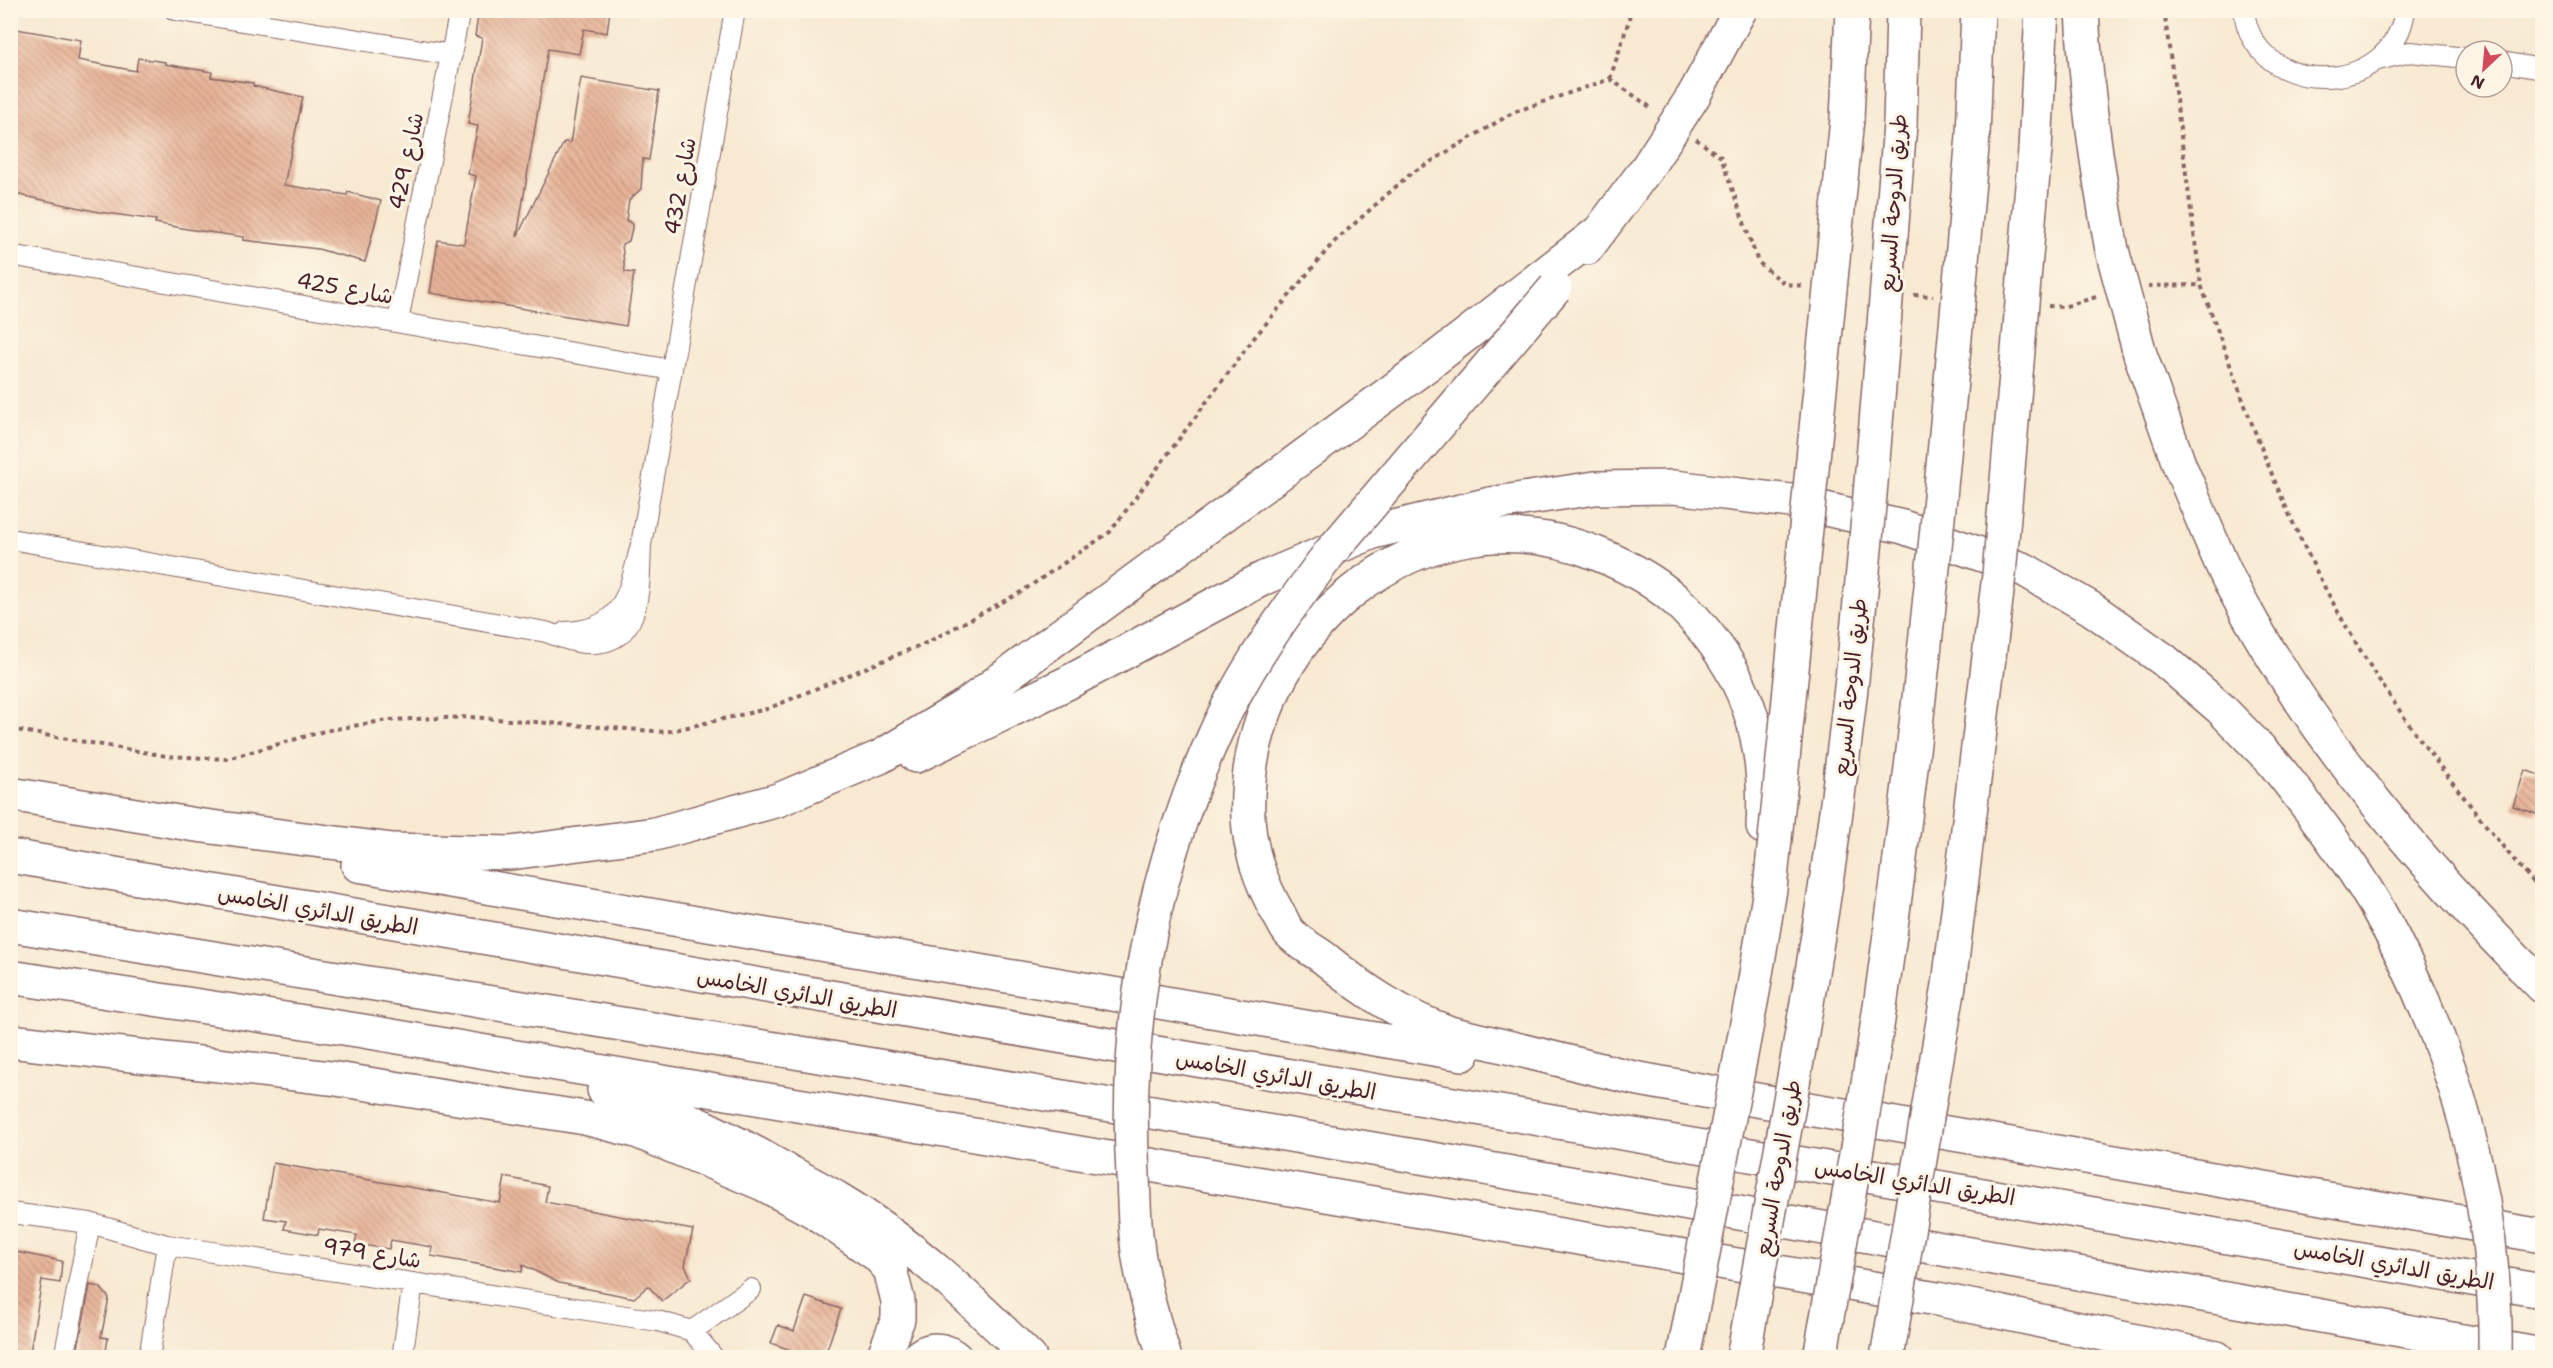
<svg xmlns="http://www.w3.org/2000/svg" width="2553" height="1368" font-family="'Shantell Sans','Playpen Sans Arabic',sans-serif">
<defs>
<pattern id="building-back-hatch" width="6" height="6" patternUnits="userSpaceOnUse" patternTransform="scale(1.5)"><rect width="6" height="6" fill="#e7b398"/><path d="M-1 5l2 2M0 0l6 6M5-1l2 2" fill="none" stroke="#bd917c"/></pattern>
</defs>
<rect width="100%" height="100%" fill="#fcf5e5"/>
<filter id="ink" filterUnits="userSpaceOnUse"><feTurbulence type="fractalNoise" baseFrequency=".0167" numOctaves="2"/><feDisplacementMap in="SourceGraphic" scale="12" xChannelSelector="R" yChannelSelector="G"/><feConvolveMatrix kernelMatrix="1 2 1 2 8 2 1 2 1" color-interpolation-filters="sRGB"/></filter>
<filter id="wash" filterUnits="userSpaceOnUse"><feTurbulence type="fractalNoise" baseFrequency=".008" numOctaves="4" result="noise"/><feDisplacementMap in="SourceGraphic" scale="24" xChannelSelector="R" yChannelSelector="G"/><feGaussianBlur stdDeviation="1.35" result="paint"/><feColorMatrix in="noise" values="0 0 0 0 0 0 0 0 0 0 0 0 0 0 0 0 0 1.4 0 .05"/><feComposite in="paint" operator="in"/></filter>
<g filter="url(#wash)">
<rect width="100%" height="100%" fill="#f8e9d2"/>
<g id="blocks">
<path fill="url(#building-back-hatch)" d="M 479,10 L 610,10 L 607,33 L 584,29 L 579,54 L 548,49 L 517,237 L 564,142 L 570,143 L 581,78 L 659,91 L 649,160 L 643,159 L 641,189 L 629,200 L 626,220 L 633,224 L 629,241 L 622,244 L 625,272 L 634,273 L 626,326 L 430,293 L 438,240 L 464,244 L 476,176 L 468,174 L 478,126 L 468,124 L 482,38 L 475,36 Z
M 10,28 L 81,40 L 78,60 L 136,71 L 138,58 L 165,62 L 165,64 L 212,72 L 211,77 L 253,83 L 253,86 L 303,97 L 284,185 L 347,195 L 348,192 L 381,201 L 365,262 L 318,249 L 243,240 L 244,237 L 187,229 L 155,223 L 156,220 L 99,212 L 10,193 Z
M 2525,770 L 2542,776 L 2542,797 L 2537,814 L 2513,806 Z
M 273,1163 L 500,1203 L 505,1177 L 548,1186 L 545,1202 L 693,1230 L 685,1265 L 691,1278 L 662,1301 L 648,1286 L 634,1298 L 559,1283 L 523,1265 L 522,1272 L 431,1256 L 432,1247 L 391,1240 L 389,1249 L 355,1244 L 357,1235 L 319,1229 L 318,1235 L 284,1229 L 286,1221 L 264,1218 Z
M 16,1252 L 62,1261 L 60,1283 L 42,1280 L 29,1358 L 10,1358 L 10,1283 Z
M 90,1285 L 100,1287 L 109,1298 L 101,1337 L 108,1338 L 105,1358 L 76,1358 Z
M 806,1297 L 841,1309 L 824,1358 L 813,1358 L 771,1343 L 778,1325 L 794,1331 Z"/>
</g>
</g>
<g filter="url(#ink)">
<use href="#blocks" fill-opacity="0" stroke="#876665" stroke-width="1.5"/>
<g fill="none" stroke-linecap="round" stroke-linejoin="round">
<g stroke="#876665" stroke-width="22">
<path id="street" d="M 175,10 L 452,55
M 2244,10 C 2253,99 2393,100 2405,10
M 2378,60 L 2410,52 L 2466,58
M 2502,62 L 2542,69
M 10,255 L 672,370
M 398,321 L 460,10
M 10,539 L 546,632 C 561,637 579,645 595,643 C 644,640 639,580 641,545
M 565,632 C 625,630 628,593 641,545 L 735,10
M 10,1213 L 90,1223 L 167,1245 L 658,1321 L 692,1331 L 714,1358
M 692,1331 L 751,1289
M 64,1358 L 90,1223
M 149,1358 L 167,1245
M 402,1358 L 413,1283"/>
</g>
<g stroke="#876665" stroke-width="30">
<path id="secondary" d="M 913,1358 C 927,1343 946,1344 960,1358"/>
</g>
<g stroke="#876665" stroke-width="36">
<path id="highway" d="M 2082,10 C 2086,92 2097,170 2112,250
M 1694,95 L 1740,10
M 1847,119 L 1852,10
M 1900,125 L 1903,10
M 1973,136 L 1978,10
M 2035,150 L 2042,10
M 1587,248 L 1647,168
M 2180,467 C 2197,504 2211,543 2229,580 C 2309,734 2420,864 2542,986
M 916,756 L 1067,683 L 1264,578 L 1373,532 L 1490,504 L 1595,488 L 1674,487 L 1791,501 L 1903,527 L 2025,570 L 2092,609 L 2164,660 L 2220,708 L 2273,762
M 10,794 L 196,825 L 297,838 L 393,850 L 510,853 L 655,834 L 778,800 L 880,757 L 966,705 L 1427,365 L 1600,231
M 1763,827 C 1768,738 1746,670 1683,607 C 1659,583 1630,567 1598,554 C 1421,481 1240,636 1248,818 C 1250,853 1261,883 1278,913 C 1282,919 1285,928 1290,933 C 1299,943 1313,950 1324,958 C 1363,990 1402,1016 1450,1033 L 1634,1078 L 1705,1091 L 2542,1236
M 10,856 C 854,1004 1699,1143 2542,1291
M 358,865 L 1463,1054
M 10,925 L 813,1055 L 1450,1162 L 2542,1355
M 10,977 L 363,1031 L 1937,1299 L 2217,1358
M 10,1041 L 330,1078 L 585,1118 L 636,1131 L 763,1184 L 813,1211 L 877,1255 L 890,1269 L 898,1301 L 898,1319 L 883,1358
M 604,1090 C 663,1105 713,1130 766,1159 C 790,1173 815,1185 838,1199 C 909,1241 971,1299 1030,1358"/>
</g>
<path stroke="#876665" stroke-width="4" stroke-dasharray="4.5 4.5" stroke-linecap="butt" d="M 2164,10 L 2201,285
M 1610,79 L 1629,20 L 1630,10
M 1696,139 L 1721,157 L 1758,262 L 1785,284 L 1805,286
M 2148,286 L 2201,285 C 2234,374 2264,465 2306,550 C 2350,642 2404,722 2467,801 C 2491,832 2515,863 2542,891
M 1914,295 L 1933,296
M 2048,306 L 2063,307 L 2096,297
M 10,729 L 166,756 L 227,759 L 324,731 L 388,720 L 470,717 L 666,732 L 767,709 L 928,642 L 1021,592 L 1110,532 L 1254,338 L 1333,243 L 1410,174 L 1514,112 L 1610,79 L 1653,109"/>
<use href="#street" stroke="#fff" stroke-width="20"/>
<use href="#secondary" stroke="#fff" stroke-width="27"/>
<use href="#highway" stroke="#fff" stroke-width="33"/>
<g stroke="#876665" stroke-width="36" stroke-linecap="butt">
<path id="highway-bridge" d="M 1647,168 L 1694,95
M 2112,250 L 2140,354 L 2180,467
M 2273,762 C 2309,808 2346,855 2376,906 C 2454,1044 2498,1199 2495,1358
M 1165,1358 C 1153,1321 1141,1281 1137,1243 C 1134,1221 1134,1198 1133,1175 C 1124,1022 1152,873 1215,734 C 1244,669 1287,610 1329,554 L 1555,288
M 1683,1358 L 1753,992 L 1770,889 L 1847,119
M 1743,1358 C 1778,1163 1817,969 1841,772 C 1868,558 1882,341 1900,125
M 1820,1358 C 1841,1234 1866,1110 1883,985 C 1923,703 1948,420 1973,136
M 1887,1358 L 1949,985 L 1999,575 L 2035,150"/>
</g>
<use href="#highway-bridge" stroke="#fff" stroke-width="33"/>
</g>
</g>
<g text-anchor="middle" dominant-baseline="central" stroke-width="6" stroke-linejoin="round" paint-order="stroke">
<g font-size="22" fill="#4a1f2b" stroke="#fcf5e5">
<text transform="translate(406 161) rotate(-78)">شارع 429</text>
<text transform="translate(680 186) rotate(-80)">شارع 432</text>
<text transform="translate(1893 203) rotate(-86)">طريق الدوحة السريع</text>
<text transform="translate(345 288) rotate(10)">شارع 425</text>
<text transform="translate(1850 687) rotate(-84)">طريق الدوحة السريع</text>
<text transform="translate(318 910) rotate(10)">الطريق الدائري الخامس</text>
<text transform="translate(797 993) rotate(10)">الطريق الدائري الخامس</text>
<text transform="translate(1276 1075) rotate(10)">الطريق الدائري الخامس</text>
<text transform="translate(1778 1168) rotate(-80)">طريق الدوحة السريع</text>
<text transform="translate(1915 1182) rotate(9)">الطريق الدائري الخامس</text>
<text transform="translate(372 1253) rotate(9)">شارع 979</text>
<text transform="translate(2394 1265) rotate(10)">الطريق الدائري الخامس</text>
</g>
</g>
<rect width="2553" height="1368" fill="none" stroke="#fcf5e5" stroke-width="36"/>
<g transform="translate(2484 69) rotate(206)"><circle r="28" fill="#fcf5e5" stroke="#b59f9b" stroke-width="1.5"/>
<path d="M0-4.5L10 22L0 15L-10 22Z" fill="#d1495b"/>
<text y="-9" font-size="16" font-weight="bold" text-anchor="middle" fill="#4a1f2b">N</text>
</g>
</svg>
